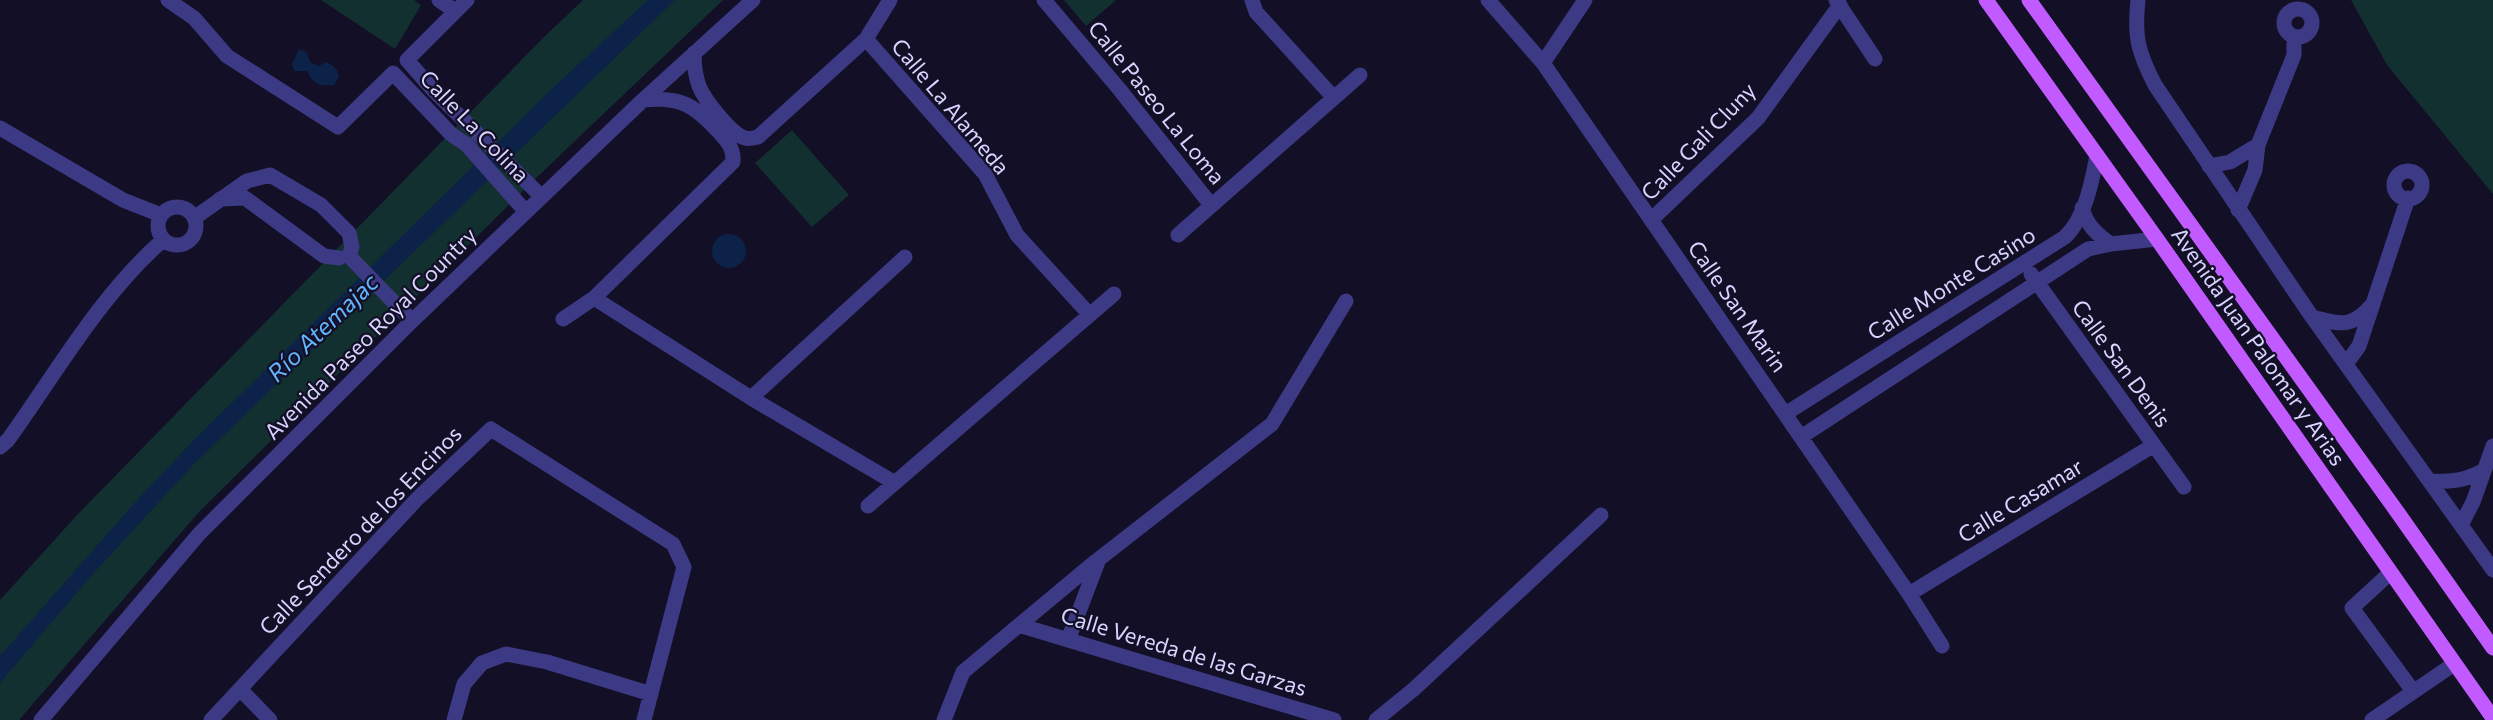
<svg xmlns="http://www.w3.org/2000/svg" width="2493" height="720" font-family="Commissioner,sans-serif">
<rect width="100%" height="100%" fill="#130f26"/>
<path fill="#12302f" d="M 321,0 L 414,0 L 421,5 L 395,49 Z
M 583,0 L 723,0 L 533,181 L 198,513 L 19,720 L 0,720 L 0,600 L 77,515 L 543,38 Z
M 1064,0 L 1116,0 L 1086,26 Z
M 2351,0 L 2493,0 L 2493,194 L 2387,65 Z
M 792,130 L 849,195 L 812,227 L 755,163 Z"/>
<path fill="#0c2248" d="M 648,0 L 675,0 L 194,464 L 91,576 L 0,683 L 0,656 L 139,498 L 195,439 L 555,86 Z
M 299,49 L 307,53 L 310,62 L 319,66 L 326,62 C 334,65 338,69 339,77 L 334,85 C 320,86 313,85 307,71 L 294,71 L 292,64 Z
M712 251a17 17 0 1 1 34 0a17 17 0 1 1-34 0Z"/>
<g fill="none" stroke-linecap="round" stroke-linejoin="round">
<path stroke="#3d3a85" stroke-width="15" d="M 168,0 L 194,18 L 227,56 L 338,127 L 393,73 L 451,134 L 467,145 L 526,212
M 439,0 L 455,11
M 467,0 L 407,60 L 434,91 L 542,197
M 1044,0 L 1120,90 L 1211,205
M 1252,0 L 1256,12 L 1334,98
M 1488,0 L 1543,63 L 1909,594 L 1942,646
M 1836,0 L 1875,59
M 2138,0 C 2134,37 2138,52 2155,85 L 2312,317 L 2493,570
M2284 23a14 14 0 1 1 28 0a14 14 0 1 1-28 0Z
M 866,39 L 985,174 L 1017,235 L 1090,315
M 694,53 C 694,65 695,75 699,86 C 704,99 731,134 745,138 C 749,139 754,138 758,137 L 866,39 L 890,0
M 1543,63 L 1585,0
M 0,128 L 123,200 L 161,215
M 2209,166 L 2230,162 L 2258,145
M2394 185a14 14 0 1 1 28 0a14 14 0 1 1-28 0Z
M 220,199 L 245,198 L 324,256 L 339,258
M158 226a19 19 0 1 1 38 0a19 19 0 1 1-38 0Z
M 2082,208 C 2087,225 2096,234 2111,244
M 2238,210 L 2255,170 L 2258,145 L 2294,55 L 2294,37
M 194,218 L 247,181 L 270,175 L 321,205 L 349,233 L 352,247 L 349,256
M 1651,220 L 1758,118 L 1840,5
M 1178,235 L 1360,75
M 349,256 L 412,321
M 2031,274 L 2184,487
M 594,298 L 751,398 L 895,483
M 2312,317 C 2339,324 2351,329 2371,306
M 563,319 L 594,298 L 733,162 C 734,149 728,142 720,133 C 695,106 682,96 643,100
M 2346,364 L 2359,346 L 2408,198
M 751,398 L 905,257
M 1785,414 L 2065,237 C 2085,218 2092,182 2097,155
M 1801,437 L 2088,249 L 2111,244 L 2157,239
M 0,447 L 8,440 C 56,373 101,294 163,240
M 2430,481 C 2450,482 2464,481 2483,471
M 868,506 L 1114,294
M 2461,525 L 2473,502 L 2493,446
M 2390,573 L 2352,608 L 2413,691
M 1909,594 L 2154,445
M 1022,626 L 1334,720
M 1068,640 L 1099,559 L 1272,424 L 1346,301
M 240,689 L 270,720
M 41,720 L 199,534 L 412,321 L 643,100 L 753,0
M 211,720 L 417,499 L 491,429 L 673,544 L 684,567 L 644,720
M 454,720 L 464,684 L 482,663 L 506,654 L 547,662 L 651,694
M 944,720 L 963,672 L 1096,561
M 1376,720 L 1414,689 L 1601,515
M 2372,720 L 2454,664"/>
<path stroke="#c25bff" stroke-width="15" d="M 1986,0 L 2157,239 L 2493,718
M 2029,0 L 2398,513 L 2493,648"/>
</g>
<g text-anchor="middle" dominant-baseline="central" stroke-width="4.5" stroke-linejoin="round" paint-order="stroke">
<g font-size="22" fill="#d9d4ff" stroke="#130f26">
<text transform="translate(1157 102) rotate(51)">Calle Paseo La Loma</text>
<text transform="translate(951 106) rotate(50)">Calle La Alameda</text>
<text transform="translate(475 126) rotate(46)">Calle La Colina</text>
<text transform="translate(1698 141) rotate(-46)">Calle Gali Cluny</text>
<text transform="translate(1951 283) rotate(-32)">Calle Monte Casino</text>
<text transform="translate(1738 306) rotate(55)">Calle San Marin</text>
<text transform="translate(370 333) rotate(-45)">Avenida Paseo Royal Country</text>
<text transform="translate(2259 346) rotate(55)">Avenida Juan Palomar y Arias</text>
<text transform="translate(2122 363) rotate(54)">Calle San Denis</text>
<text transform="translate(2020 500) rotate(-31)">Calle Casamar</text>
<text transform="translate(360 530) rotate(-46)">Calle Sendero de los Encinos</text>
<text transform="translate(1184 651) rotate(17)">Calle Vereda de las Garzas</text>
</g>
<g font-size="24" font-style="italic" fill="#62b6ff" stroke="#130f26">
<text transform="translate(322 327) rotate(-44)">Río Atemajac</text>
</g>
</g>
</svg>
